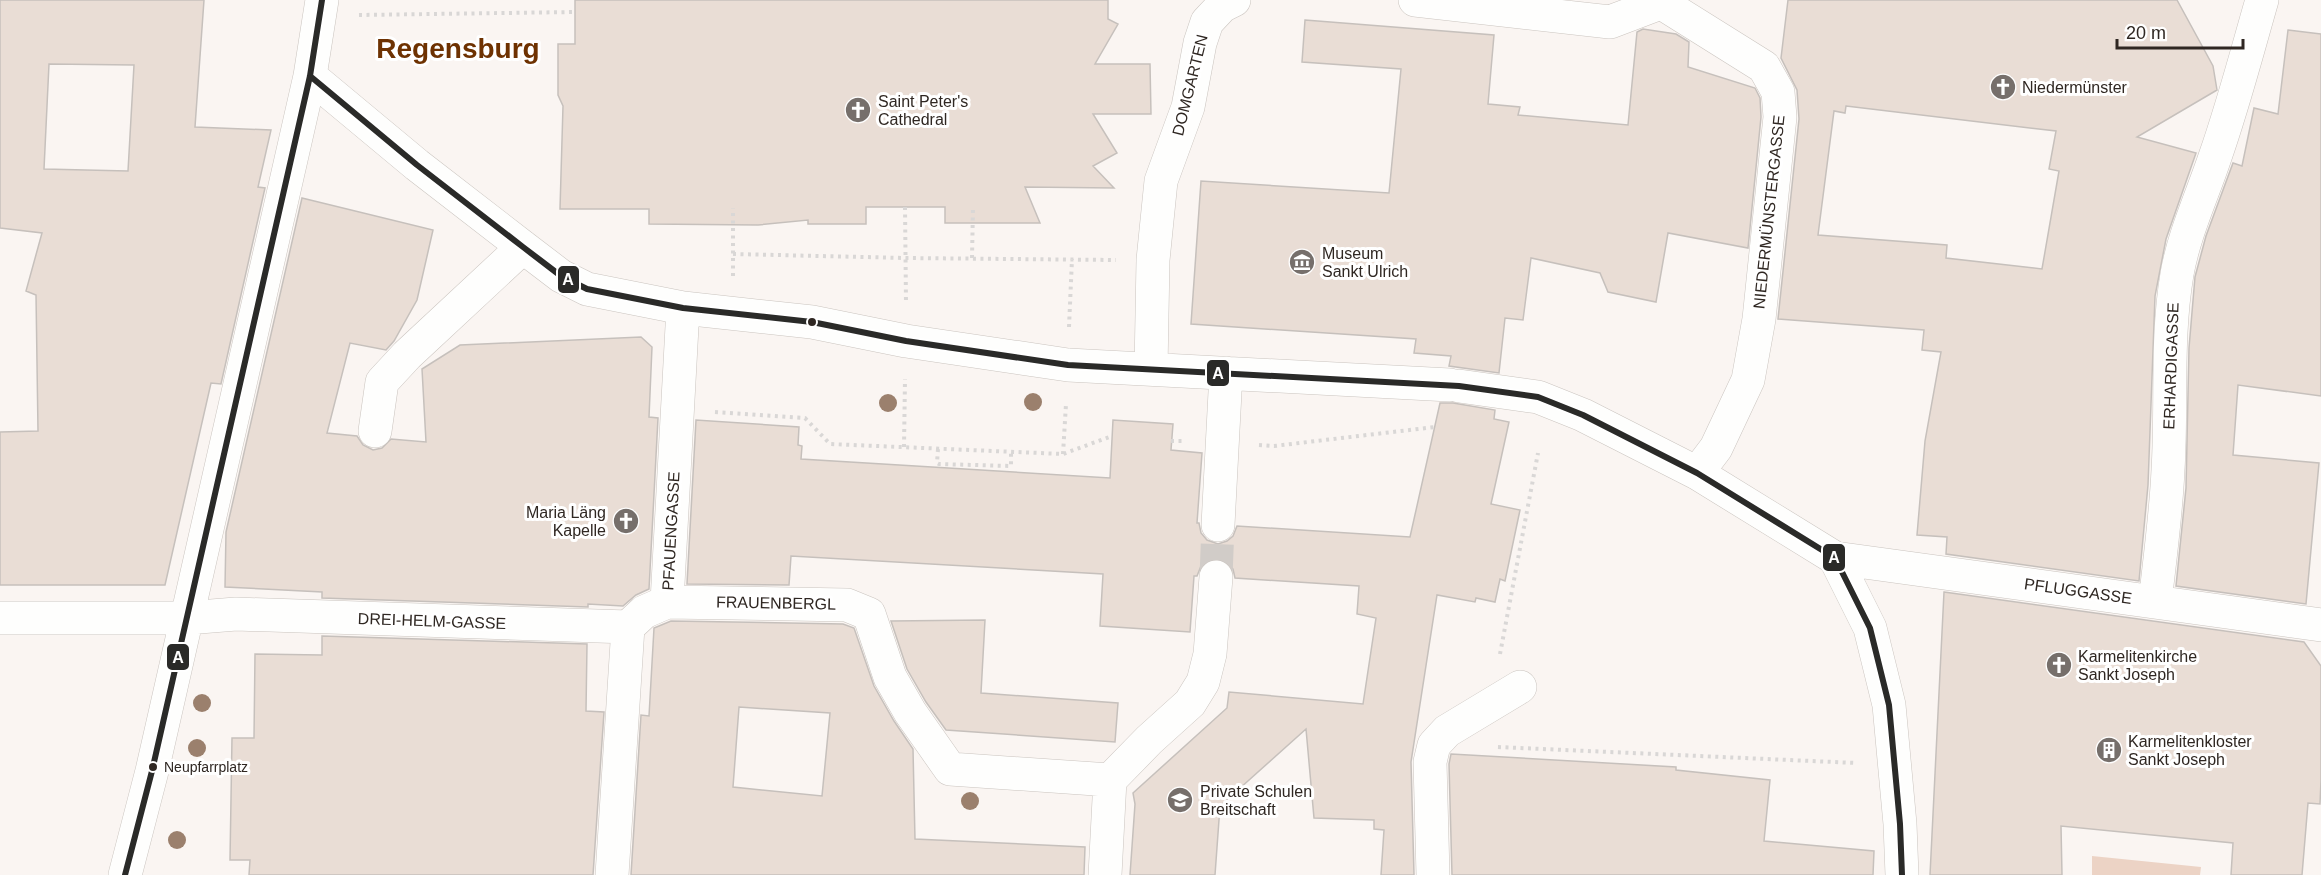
<svg xmlns="http://www.w3.org/2000/svg" width="2321" height="875" font-family="Arial,sans-serif">
<rect width="100%" height="100%" fill="#faf5f2"/>
<path fill="#ecd3c5" d="M 2092,856 L 2201,867 L 2200,875 L 2092,875 Z"/>
<path fill="#e9ddd5" stroke="#c6c0bc" stroke-width="1.5" fill-rule="evenodd" d="M 0,0 L 204,0 L 195,127 L 271,130 L 258,187 L 265,188 L 221,384 L 211,383 L 165,585 L 0,585 L 0,432 L 38,431 L 36,295 L 26,291 L 42,233 L 0,228 ZM 49,64 L 134,65 L 128,171 L 44,169 Z
M 575,0 L 1108,0 L 1108,19 L 1118,24 L 1095,64 L 1150,64 L 1151,114 L 1093,114 L 1117,153 L 1093,166 L 1114,188 L 1025,187 L 1040,223 L 945,223 L 945,207 L 866,207 L 866,224 L 808,224 L 808,220 L 758,225 L 649,224 L 649,209 L 560,209 L 563,106 L 558,95 L 558,44 L 575,44 Z
M 1788,0 L 2177,0 L 2213,66 L 2217,90 L 2137,137 L 2196,153 L 2166,239 L 2155,296 L 2148,485 L 2139,581 L 1946,554 L 1947,537 L 1917,535 L 1925,441 L 1941,352 L 1922,350 L 1924,330 L 1778,319 L 1799,119 L 1797,90 L 1781,58 ZM 1846,106 L 2056,131 L 2049,169 L 2059,171 L 2042,269 L 1946,258 L 1947,245 L 1818,235 L 1834,111 L 1845,113 Z
M 1305,20 L 1494,35 L 1488,104 L 1520,107 L 1518,115 L 1628,125 L 1637,32 L 1643,29 L 1676,34 L 1689,42 L 1688,67 L 1755,88 L 1760,98 L 1761,117 L 1748,248 L 1668,233 L 1656,302 L 1608,292 L 1600,273 L 1531,258 L 1523,320 L 1505,318 L 1499,373 L 1449,366 L 1451,356 L 1414,353 L 1416,339 L 1191,324 L 1201,181 L 1389,193 L 1401,69 L 1302,62 Z
M 2288,30 L 2321,34 L 2321,396 L 2238,385 L 2233,455 L 2319,463 L 2306,604 L 2176,586 L 2186,488 L 2189,348 L 2195,277 L 2206,236 L 2233,163 L 2242,166 L 2254,108 L 2278,114 Z
M 302,198 L 433,230 L 417,300 L 394,341 L 386,350 L 350,343 L 327,433 L 357,436 L 363,445 L 373,450 L 382,448 L 391,439 L 426,442 L 422,369 L 460,345 L 641,337 L 652,347 L 649,417 L 658,418 L 649,589 L 636,595 L 623,606 L 588,604 L 588,607 L 322,598 L 322,592 L 225,587 L 226,532 Z
M 1440,403 L 1453,403 L 1495,410 L 1494,419 L 1509,422 L 1491,504 L 1520,510 L 1505,581 L 1500,579 L 1495,602 L 1476,598 L 1475,602 L 1437,595 L 1411,762 L 1414,875 L 1381,875 L 1384,830 L 1374,829 L 1374,820 L 1314,818 L 1306,729 L 1220,806 L 1215,875 L 1130,875 L 1135,804 L 1133,793 L 1227,708 L 1229,692 L 1363,704 L 1376,618 L 1357,614 L 1359,586 L 1235,578 L 1233,569 L 1227,562 L 1218,558 L 1208,560 L 1201,566 L 1197,576 L 1194,576 L 1190,632 L 1100,626 L 1103,574 L 791,556 L 789,585 L 687,584 L 696,420 L 799,427 L 798,445 L 802,446 L 801,459 L 1110,478 L 1113,420 L 1173,424 L 1171,450 L 1202,453 L 1197,523 L 1199,523 L 1201,533 L 1207,540 L 1218,544 L 1227,541 L 1233,536 L 1237,526 L 1410,537 Z
M 1944,592 L 2304,642 L 2321,666 L 2321,780 L 2320,804 L 2308,803 L 2302,875 L 2231,875 L 2233,843 L 2061,826 L 2062,875 L 1930,875 Z
M 985,620 L 981,693 L 1118,703 L 1115,742 L 946,730 L 926,702 L 907,669 L 891,621 Z
M 671,621 L 843,624 L 854,628 L 874,686 L 894,721 L 913,749 L 915,839 L 1085,847 L 1084,875 L 631,875 L 641,715 L 649,716 L 654,628 ZM 739,707 L 830,713 L 822,796 L 733,787 Z
M 322,636 L 587,644 L 586,711 L 604,712 L 593,875 L 249,875 L 250,860 L 230,860 L 232,738 L 254,738 L 255,654 L 322,655 Z
M 1451,754 L 1676,767 L 1676,770 L 1770,780 L 1764,841 L 1874,851 L 1873,875 L 1452,875 L 1449,764 Z"/>
<g fill="none" stroke-linecap="round" stroke-linejoin="round">
<path stroke="#d1ccc8" stroke-width="33" stroke-dasharray="33 16" stroke-linecap="butt" d="M 1216,577 L 1218,525"/>
<g stroke="#cac4bf" stroke-width="34">
<path id="minor" d="M 1415,0 L 1610,22 L 1660,3
M 1657,0 L 1764,67 L 1778,92 L 1780,117 L 1759,319 L 1748,380 L 1716,448 L 1697,473
M 310,76 L 417,165 L 523,247 L 561,276 L 587,289 L 683,308 L 812,322 L 906,341 L 1068,365 L 1450,385
M 1151,369 L 1153,260 L 1161,181 L 1188,107 L 1200,43 L 1207,22 L 1222,6 L 1234,0
M 1459,386 L 1538,397 L 1583,415 L 1697,473 L 1835,558 L 1870,628 L 1889,705 L 1900,824 L 1902,875
M 375,431 L 382,382 L 407,355 L 523,247
M 1218,525 L 1226,373
M 1835,558 L 2321,625
M 667,602 L 683,308
M 2155,602 C 2160,558 2166,514 2168,470 C 2172,405 2166,339 2177,274 C 2184,234 2202,196 2215,157 C 2233,106 2247,52 2262,0
M 0,618 L 187,618 L 236,614 L 628,627
M 125,875 L 152,771 L 310,76 L 322,0
M 612,875 L 628,627 L 644,612 L 667,602 L 847,605 L 869,614 L 890,677 L 910,712 L 950,769 L 1110,780
M 1105,875 L 1110,780 L 1149,740 L 1190,703 L 1203,682 L 1210,654 L 1216,577
M 1433,875 L 1430,762 L 1434,745 L 1447,731 L 1520,687"/>
</g>
<path stroke="#d9d7d6" stroke-width="4" stroke-dasharray="3 4.5" stroke-linecap="butt" d="M 359,15 L 575,12
M 905,207 L 906,303
M 733,254 L 906,258 L 1116,260
M 972,258 L 973,207
M 733,276 L 733,208
M 1069,327 L 1072,259
M 715,412 L 805,418 L 830,444 L 1063,454 L 1112,436
M 1171,441 L 1186,441
M 1259,445 L 1274,446 L 1435,427
M 904,447 L 905,379
M 938,449 L 937,463 L 939,464 L 1011,466 L 1011,452
M 1063,454 L 1066,404
M 1500,654 L 1538,453
M 1498,747 L 1856,763"/>
<use href="#minor" stroke="#fefefd" stroke-width="33"/>
<g stroke="#fff" stroke-width="10">
<path id="bus-1" d="M 310,76 L 417,165 L 523,247 L 561,276 L 587,289 L 683,308 L 812,322 L 906,341 L 1068,365 L 1459,386 L 1538,397 L 1583,415 L 1697,473 L 1835,558 L 1870,628 L 1889,705 L 1900,824 L 1902,875
M 125,875 L 152,771 L 310,76 L 322,0"/>
</g>
<use href="#bus-1" stroke="#2a2a28" stroke-width="6"/>
</g>
<g fill="#9b806d">
<circle cx="1033" cy="402" r="9"/>
<circle cx="888" cy="403" r="9"/>
<circle cx="202" cy="703" r="9"/>
<circle cx="197" cy="748" r="9"/>
<circle cx="970" cy="801" r="9"/>
<circle cx="177" cy="840" r="9"/>
</g>
<defs>
<g id="church-disc" transform="scale(1.35)"><circle r="9.5" fill="#766f6b" stroke="#fff"/><path d="M-1.2-6h2.4v3.5h3.3v2.4h-3.3V6h-2.4V-.1h-3.3v-2.4h3.3Z" fill="#fff"/></g>
<g id="museum-disc" transform="scale(1.35)"><circle r="9.5" fill="#766f6b" stroke="#fff"/><path d="M0-6L6-3V-2H-6V-3ZM-5-1h2V3h-2ZM-1-1h2V3h-2ZM3-1h2V3H3ZM-6 4H6V6H-6Z" fill="#fff"/></g>
<g id="building-disc" transform="scale(1.35)"><circle r="9.5" fill="#766f6b" stroke="#fff"/><path d="M-4-6H4V6H1V3H-1V6H-4ZM-2.5-4.3h1.7v1.8h-1.7ZM.8-4.3h1.7v1.8H.8ZM-2.5-1h1.7V.8h-1.7ZM.8-1h1.7V.8H.8Z" fill="#fff"/></g>
<g id="school-disc" transform="scale(1.35)"><circle r="9.5" fill="#766f6b" stroke="#fff"/><path d="M0-5L7-2L0 1L-7-2ZM-4 1L0 2.5L4 1V4Q0 6-4 4Z" fill="#fff"/></g>
</defs>
<g fill-rule="evenodd">
<use href="#church-disc" x="2003" y="87"/>
<use href="#church-disc" x="858" y="110"/>
<use href="#museum-disc" x="1302" y="262"/>
<use href="#church-disc" x="626" y="521"/>
<use href="#church-disc" x="2059" y="665"/>
<use href="#building-disc" x="2109" y="750"/>
<use href="#school-disc" x="1180" y="800"/>
</g>
<g fill="#2f2722" stroke="#fff" stroke-width="2">
<circle cx="812" cy="322" r="5"/>
<circle cx="153" cy="767" r="5"/>
</g>
<g text-anchor="middle" dominant-baseline="central" stroke-width="6" stroke-linejoin="round" paint-order="stroke">
<g font-size="14" fill="#2f2722" stroke="#fff" text-anchor="start">
<text x="164" y="767">Neupfarrplatz</text>
</g>
<g font-size="16" fill="#2f2722" stroke="#fff">
<text transform="translate(1190 85) rotate(-76)">DOMGARTEN</text>
<text transform="translate(1769 212) rotate(-84)">NIEDERMÜNSTERGASSE</text>
<text transform="translate(2171 366) rotate(-88)">ERHARDIGASSE</text>
<text transform="translate(671 531) rotate(-87)">PFAUENGASSE</text>
<text transform="translate(2078 591) rotate(8)">PFLUGGASSE</text>
<text transform="translate(776 603) rotate(1)">FRAUENBERGL</text>
<text transform="translate(432 621) rotate(2)">DREI-HELM-GASSE</text>
</g>
<g font-size="16" fill="#2f2722" stroke="#fff" text-anchor="start">
<text x="2022" y="87">Niedermünster</text>
<text x="878" y="101">Saint Peter's<tspan x="878" dy="18">Cathedral</tspan></text>
<text x="1322" y="253">Museum<tspan x="1322" dy="18">Sankt Ulrich</tspan></text>
<text x="606" y="512" text-anchor="end">Maria Läng<tspan x="606" dy="18">Kapelle</tspan></text>
<text x="2078" y="656">Karmelitenkirche<tspan x="2078" dy="18">Sankt Joseph</tspan></text>
<text x="2128" y="741">Karmelitenkloster<tspan x="2128" dy="18">Sankt Joseph</tspan></text>
<text x="1200" y="791">Private Schulen<tspan x="1200" dy="18">Breitschaft</tspan></text>
</g>
<g font-size="28" font-weight="bold" fill="#6e3202" stroke="#fff">
<text x="458" y="48">Regensburg</text>
</g>
</g>
<g stroke="#fff" stroke-width="2">
<rect x="557" y="265" width="23" height="29" rx="6" fill="#2a2a28"/>
<rect x="1206" y="359" width="24" height="28" rx="6" fill="#2a2a28"/>
<rect x="1822" y="543" width="24" height="29" rx="6" fill="#2a2a28"/>
<rect x="166" y="643" width="24" height="28" rx="6" fill="#2a2a28"/>
</g>
<g font-size="16" text-anchor="middle" font-weight="bold" fill="#fff">
<text x="568" y="285">A</text>
<text x="1218" y="379">A</text>
<text x="1834" y="563">A</text>
<text x="178" y="663">A</text>
</g>
<path d="M2117 39v9h126v-9" fill="none" stroke="#2f2722" stroke-width="3"/>
<text x="2126" y="39" font-size="18" fill="#2f2722" stroke="#ffffff" stroke-width="4.5" paint-order="stroke">20 m</text>
</svg>
